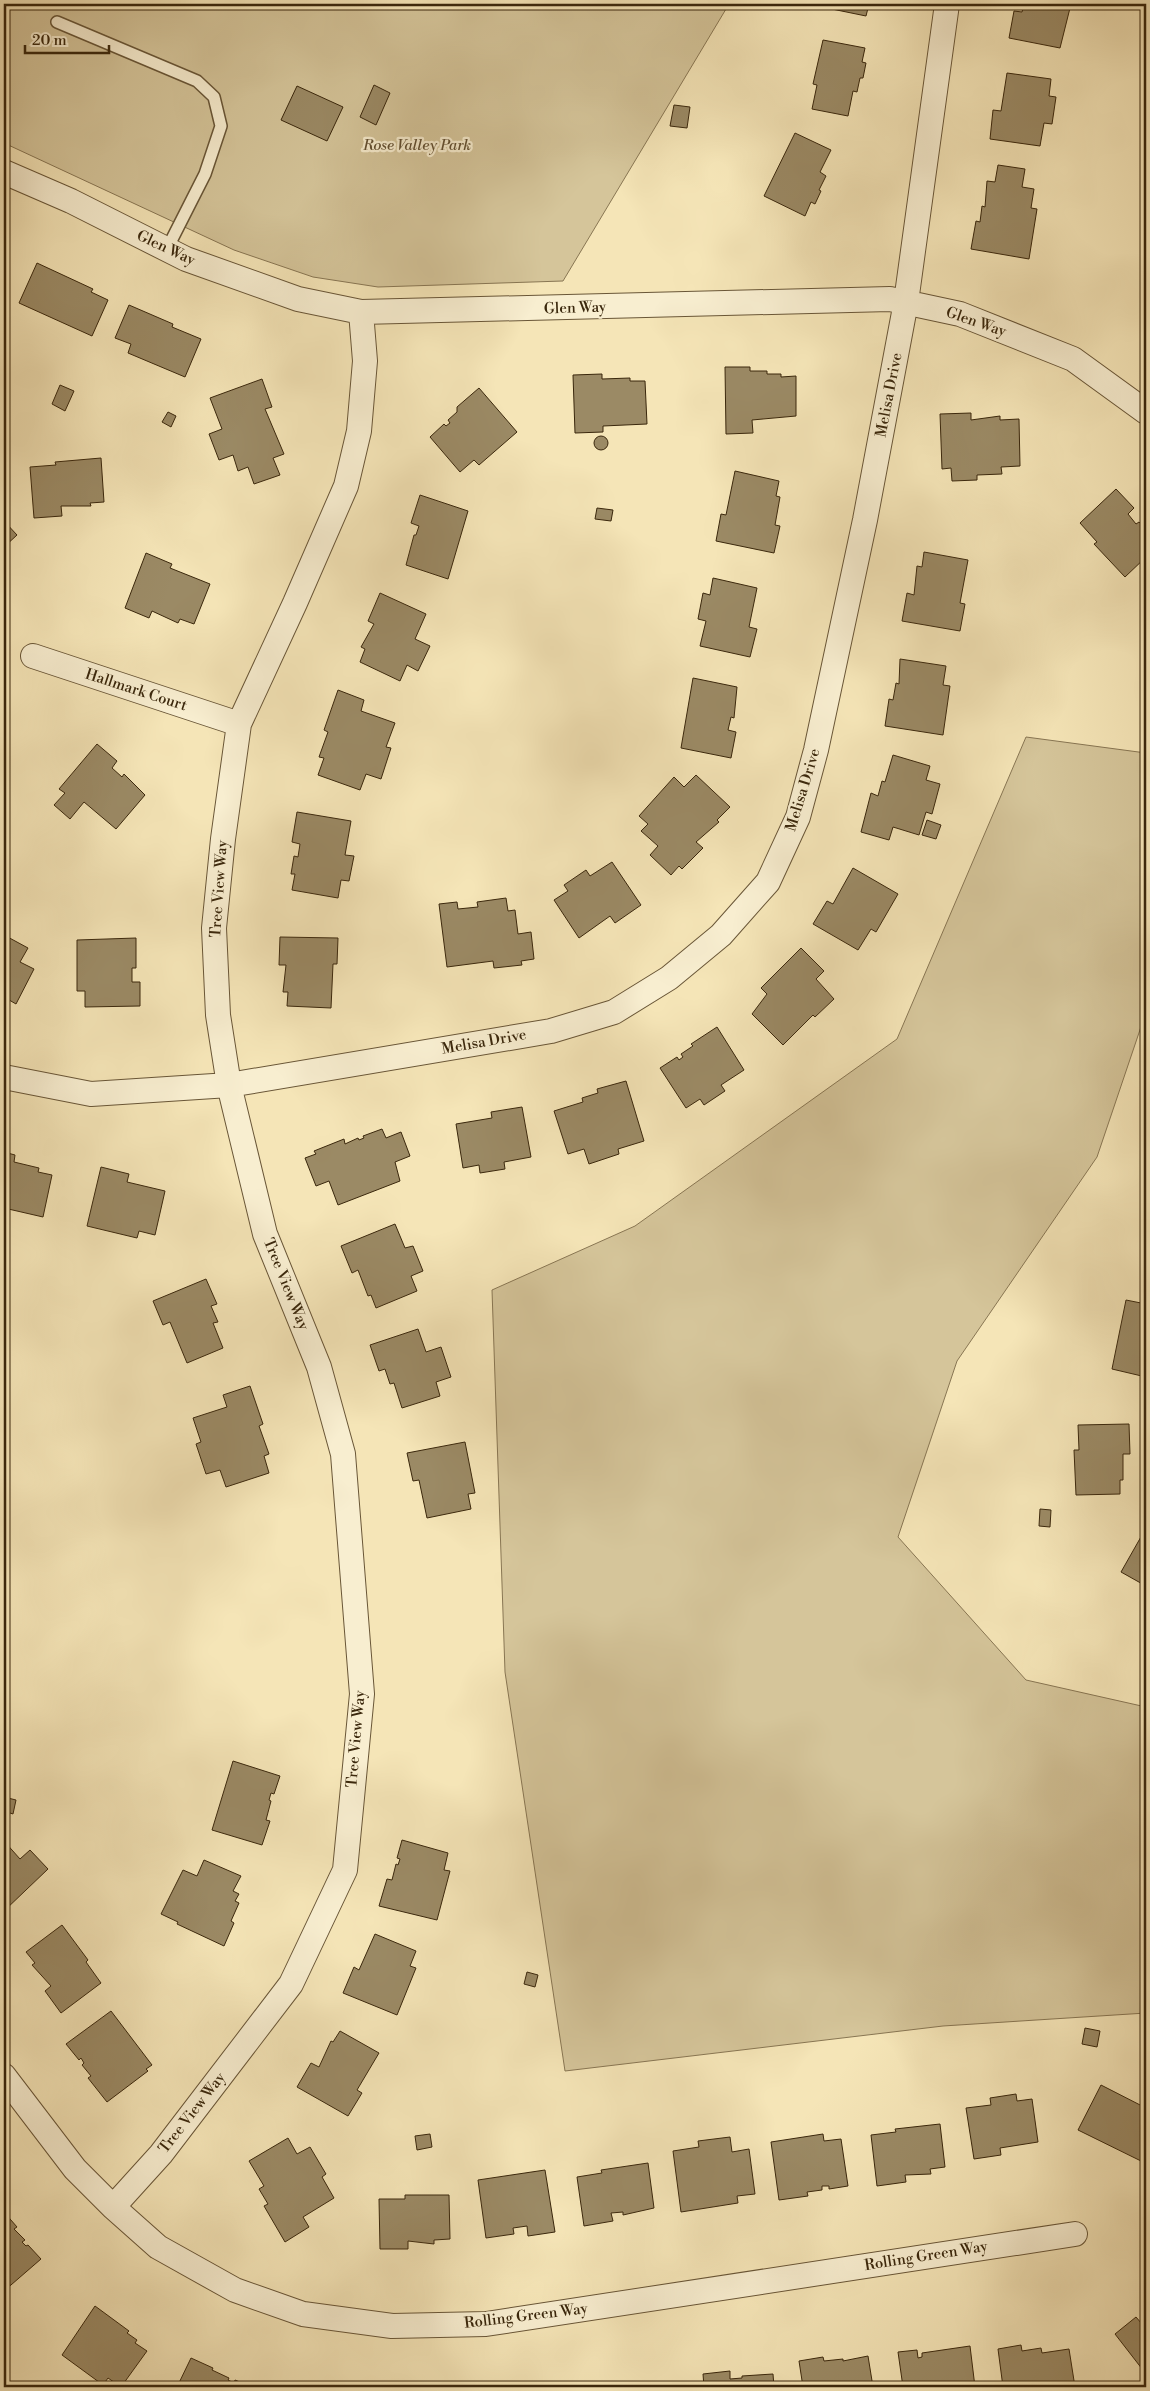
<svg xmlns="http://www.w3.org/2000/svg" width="1150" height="2391" font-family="'Libre Bodoni',serif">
<rect width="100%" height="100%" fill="#f5e5b7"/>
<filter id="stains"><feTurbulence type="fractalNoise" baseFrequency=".004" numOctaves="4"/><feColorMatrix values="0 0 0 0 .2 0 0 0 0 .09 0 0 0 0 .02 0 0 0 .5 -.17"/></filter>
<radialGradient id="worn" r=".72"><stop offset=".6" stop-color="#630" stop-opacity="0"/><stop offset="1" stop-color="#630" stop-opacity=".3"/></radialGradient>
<path fill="#d5c59a" stroke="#887653" d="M 4,4 L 729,4 L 563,281 L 378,287 L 313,277 L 234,250 L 4,143 Z
M 1026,737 L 1146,753 L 1146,1012 L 1097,1157 L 957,1361 L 898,1537 L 1026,1680 L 1146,1707 L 1146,2013 L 943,2026 L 565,2071 L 505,1672 L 492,1290 L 635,1226 L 897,1039 Z"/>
<path fill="#9b8a65" stroke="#3a270c" d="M 828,4 L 869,4 L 866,16 L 827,8 Z
M 1024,4 L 1071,4 L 1060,48 L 1009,38 L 1014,11 L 1022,12 Z
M 823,40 L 865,48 L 862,62 L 866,63 L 863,78 L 860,78 L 857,92 L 853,91 L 848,116 L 812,109 L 817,85 L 813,84 Z
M 1007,73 L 1051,79 L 1049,96 L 1056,97 L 1052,124 L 1044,123 L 1040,146 L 990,139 L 993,110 L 1001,111 Z
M 374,85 L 390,93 L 376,125 L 360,117 Z
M 297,86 L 343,107 L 327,141 L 281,120 Z
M 674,105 L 690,107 L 687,128 L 670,126 Z
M 795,133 L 831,150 L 820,172 L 826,176 L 819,190 L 821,191 L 815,204 L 811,202 L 805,216 L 764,196 Z
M 998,165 L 1025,169 L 1022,187 L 1034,189 L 1031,208 L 1037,209 L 1029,259 L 971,249 L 976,221 L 980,222 L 982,206 L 985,207 L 987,181 L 995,182 Z
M 37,263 L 93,289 L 91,292 L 108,300 L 92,336 L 19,303 Z
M 129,305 L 173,324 L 172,327 L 201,339 L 185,377 L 128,353 L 131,344 L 115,338 Z
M 725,367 L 750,367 L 750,371 L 767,371 L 767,374 L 781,374 L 781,377 L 796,376 L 796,416 L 752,420 L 753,433 L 726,434 Z
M 602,374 L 602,379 L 630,378 L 630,381 L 645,381 L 647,424 L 603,426 L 603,432 L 575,433 L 573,375 Z
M 262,379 L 272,407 L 265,409 L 284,454 L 273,458 L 280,475 L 254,484 L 248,467 L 238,471 L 233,455 L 219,460 L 209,434 L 222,429 L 210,398 Z
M 60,385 L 74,391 L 65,411 L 52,404 Z
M 479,388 L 517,432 L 479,465 L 474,460 L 460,472 L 430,437 L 444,424 L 446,426 L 450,423 L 448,420 L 457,412 L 457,407 Z
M 168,412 L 176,416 L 171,427 L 162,422 Z
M 971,413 L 971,420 L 1000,416 L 1000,420 L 1019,419 L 1020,466 L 1001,467 L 1002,474 L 977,475 L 977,480 L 952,481 L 951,468 L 942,469 L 940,414 Z
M594 443a7 7 0 1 1 14 0a7 7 0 1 1-14 0Z
M 101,458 L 104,502 L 90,503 L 91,506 L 61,506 L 62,516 L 34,518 L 30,467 L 56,465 L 55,462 Z
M 735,471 L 779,481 L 776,496 L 780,497 L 775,525 L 780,526 L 774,553 L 716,541 L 721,514 L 726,515 Z
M 1116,489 L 1134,508 L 1128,514 L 1136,524 L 1139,522 L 1146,529 L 1146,557 L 1125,577 L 1094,544 L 1097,542 L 1080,523 Z
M 420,495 L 468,511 L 448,579 L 406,565 L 414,535 L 416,535 L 419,526 L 411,523 Z
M 597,508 L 613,510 L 611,521 L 595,519 Z
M 4,521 L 17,535 L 4,547 Z
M 924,552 L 968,560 L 960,603 L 965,604 L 960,631 L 902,621 L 907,593 L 914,595 L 917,566 L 922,567 Z
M 146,553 L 172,564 L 170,568 L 210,584 L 194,624 L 180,619 L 178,623 L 152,611 L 149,618 L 125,608 Z
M 713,578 L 757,588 L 749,627 L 757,629 L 750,657 L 700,646 L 706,621 L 698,619 L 703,593 L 710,595 Z
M 380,593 L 426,614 L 415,639 L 430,646 L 418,671 L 407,665 L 400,681 L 360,662 L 365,649 L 361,647 L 374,624 L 368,621 Z
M 900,659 L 946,666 L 943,685 L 950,686 L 943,735 L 885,726 L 889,699 L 893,700 L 896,683 L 899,684 Z
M 693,678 L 737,687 L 734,718 L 731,717 L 728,730 L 736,732 L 731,758 L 681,748 Z
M 338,690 L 364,700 L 361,711 L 395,723 L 386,747 L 391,748 L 381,779 L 366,774 L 360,790 L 318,775 L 324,758 L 319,757 L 328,732 L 324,730 Z
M 97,744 L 117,761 L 112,768 L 122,777 L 124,774 L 145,795 L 116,829 L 84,802 L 70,819 L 54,805 L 65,793 L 59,789 Z
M 893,755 L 930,766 L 926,780 L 940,784 L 932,814 L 926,812 L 919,835 L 893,827 L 889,840 L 861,832 L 871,793 L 878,796 L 882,781 L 885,782 Z
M 696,775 L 730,807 L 717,820 L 719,822 L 696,842 L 703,848 L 682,869 L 679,866 L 671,875 L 650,855 L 658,846 L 641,831 L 648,824 L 639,816 L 674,777 L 684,787 Z
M 297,812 L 351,821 L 345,855 L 354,856 L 349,881 L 341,880 L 338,898 L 292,890 L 295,874 L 291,874 L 294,856 L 298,857 L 300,844 L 292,842 Z
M 927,820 L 941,825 L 936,839 L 922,835 Z
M 612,862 L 641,905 L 615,923 L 610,916 L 579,938 L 554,900 L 568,891 L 564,885 L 586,870 L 590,876 Z
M 853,868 L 898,894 L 876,932 L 871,929 L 858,950 L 813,924 L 827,901 L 833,904 Z
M 506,898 L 508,911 L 515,910 L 518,934 L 531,932 L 534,959 L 521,961 L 522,965 L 494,968 L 493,961 L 447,967 L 439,904 L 457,902 L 458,909 L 478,907 L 477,902 Z
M 4,935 L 28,948 L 20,962 L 34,969 L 16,1004 L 4,997 Z
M 280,937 L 338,938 L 337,964 L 333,964 L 331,1008 L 287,1006 L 288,992 L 283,992 L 286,965 L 279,965 Z
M 136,938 L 136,968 L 132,968 L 132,982 L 140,982 L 140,1006 L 85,1007 L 85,991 L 77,991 L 77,940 Z
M 801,948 L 824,971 L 816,979 L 834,999 L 815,1017 L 813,1015 L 783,1045 L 752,1014 L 767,994 L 761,988 Z
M 717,1027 L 744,1070 L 721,1085 L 725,1091 L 704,1105 L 700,1099 L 686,1108 L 660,1068 L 677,1057 L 679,1060 L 683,1057 L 681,1054 L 693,1046 L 691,1044 Z
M 626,1081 L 644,1141 L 618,1149 L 619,1154 L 589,1164 L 584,1149 L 568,1154 L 554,1111 L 583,1102 L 582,1098 L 598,1093 L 597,1089 Z
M 522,1107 L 531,1157 L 504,1162 L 505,1169 L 480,1173 L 479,1165 L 463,1168 L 456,1124 L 492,1118 L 491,1112 Z
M 382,1129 L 386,1138 L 401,1132 L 410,1156 L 395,1162 L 400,1181 L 338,1205 L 329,1181 L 316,1186 L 305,1158 L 316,1154 L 314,1151 L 344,1139 L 345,1144 L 358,1138 L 359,1140 L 364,1138 L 363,1136 Z
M 4,1152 L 15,1155 L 14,1162 L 39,1168 L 38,1172 L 52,1175 L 43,1217 L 4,1208 Z
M 101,1167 L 129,1174 L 127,1182 L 165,1191 L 155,1235 L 139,1231 L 137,1238 L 87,1226 Z
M 395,1224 L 405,1248 L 413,1246 L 423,1271 L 411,1276 L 417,1291 L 376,1308 L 371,1295 L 368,1296 L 358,1270 L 352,1273 L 341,1246 Z
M 206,1279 L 217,1304 L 211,1306 L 218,1322 L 213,1323 L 223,1348 L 187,1363 L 170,1322 L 163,1325 L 153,1301 Z
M 1126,1300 L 1146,1304 L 1146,1377 L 1112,1369 Z
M 418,1329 L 426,1352 L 441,1347 L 451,1377 L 436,1382 L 440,1396 L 402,1408 L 394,1383 L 390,1384 L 385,1369 L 379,1371 L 370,1345 Z
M 250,1386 L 263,1424 L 259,1426 L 269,1454 L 264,1456 L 269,1473 L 226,1487 L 220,1470 L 206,1474 L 196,1444 L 201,1442 L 193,1418 L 227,1407 L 223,1395 Z
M 1129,1424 L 1130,1454 L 1123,1454 L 1123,1480 L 1120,1480 L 1120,1494 L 1076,1495 L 1074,1450 L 1079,1450 L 1078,1425 Z
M 465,1442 L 475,1493 L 468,1494 L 471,1509 L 427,1518 L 419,1480 L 413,1481 L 407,1453 Z
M 1040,1509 L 1051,1510 L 1050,1527 L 1039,1526 Z
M 1146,1528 L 1146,1586 L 1121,1572 Z
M 233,1761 L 280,1776 L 274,1794 L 271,1793 L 269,1800 L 271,1801 L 266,1820 L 270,1821 L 262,1845 L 212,1830 Z
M 4,1797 L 16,1800 L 13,1814 L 4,1811 Z
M 402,1840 L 448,1853 L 444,1870 L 450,1871 L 437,1920 L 379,1906 L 387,1879 L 392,1880 L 396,1864 L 398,1865 L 400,1859 L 397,1858 Z
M 4,1841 L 20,1859 L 30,1850 L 48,1869 L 4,1911 Z
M 204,1860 L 241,1876 L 233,1891 L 239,1894 L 235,1901 L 239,1903 L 231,1921 L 234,1923 L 224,1946 L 177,1924 L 178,1922 L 161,1914 L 183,1870 L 197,1876 Z
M 62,1925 L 88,1960 L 86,1962 L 101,1983 L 61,2013 L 45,1991 L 51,1986 L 32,1965 L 35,1963 L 26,1952 Z
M 375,1934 L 416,1951 L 410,1966 L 416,1968 L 397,2015 L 343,1993 L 354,1967 L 359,1970 Z
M 527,1972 L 538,1975 L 535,1987 L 524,1984 Z
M 111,2011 L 152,2065 L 146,2069 L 148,2071 L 107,2102 L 88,2078 L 91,2076 L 82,2065 L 84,2063 L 81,2058 L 79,2060 L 66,2044 Z
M 1085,2028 L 1100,2031 L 1097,2047 L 1082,2044 Z
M 340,2031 L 379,2053 L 357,2090 L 362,2093 L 348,2116 L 297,2087 L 311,2063 L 319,2067 L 331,2041 L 333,2042 Z
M 1101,2085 L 1146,2108 L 1146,2150 L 1141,2161 L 1078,2130 Z
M 1016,2094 L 1017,2101 L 1032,2099 L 1038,2142 L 1000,2148 L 1001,2155 L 974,2159 L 966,2108 L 991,2105 L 990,2098 Z
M 940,2124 L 945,2167 L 930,2169 L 931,2174 L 905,2175 L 906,2182 L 877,2186 L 871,2135 L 896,2132 L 895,2129 Z
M 430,2134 L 432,2147 L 417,2150 L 415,2136 Z
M 823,2134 L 824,2141 L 841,2139 L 848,2186 L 829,2189 L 829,2186 L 822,2186 L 822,2190 L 807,2192 L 808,2196 L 779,2200 L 771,2142 Z
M 730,2137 L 732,2152 L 749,2149 L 755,2194 L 737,2196 L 738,2203 L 681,2212 L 673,2151 L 699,2147 L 698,2141 Z
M 288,2138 L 297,2154 L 310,2147 L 326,2174 L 322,2177 L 334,2198 L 303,2217 L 309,2227 L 285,2242 L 264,2206 L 268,2204 L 259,2189 L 264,2186 L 249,2161 Z
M 648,2163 L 654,2208 L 623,2215 L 623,2212 L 611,2213 L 613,2221 L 584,2226 L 577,2177 L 602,2173 L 601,2170 Z
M 545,2170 L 555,2232 L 528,2236 L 527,2226 L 513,2228 L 514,2234 L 486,2238 L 478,2180 Z
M 405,2195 L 449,2195 L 450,2239 L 434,2240 L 434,2244 L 408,2241 L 408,2249 L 380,2249 L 379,2199 L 405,2199 Z
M 4,2212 L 17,2227 L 14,2229 L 25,2240 L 22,2242 L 26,2246 L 28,2245 L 41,2259 L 4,2291 Z
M 95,2306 L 129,2331 L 127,2333 L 137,2340 L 135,2343 L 147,2351 L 121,2387 L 108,2378 L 103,2385 L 62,2355 Z
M 1136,2317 L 1142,2324 L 1146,2320 L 1146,2374 L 1115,2334 Z
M 1021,2345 L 1022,2351 L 1041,2348 L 1042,2353 L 1069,2349 L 1075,2387 L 1003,2387 L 998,2349 Z
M 970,2346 L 975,2387 L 903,2387 L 898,2352 L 917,2350 L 918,2358 L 922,2357 L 922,2353 Z
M 868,2356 L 873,2387 L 803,2387 L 799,2361 L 823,2357 L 824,2361 L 843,2359 L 843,2361 Z
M 191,2358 L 213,2368 L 212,2370 L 229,2378 L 228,2380 L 234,2383 L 235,2380 L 252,2387 L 177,2387 Z
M 730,2371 L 730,2379 L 742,2378 L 742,2376 L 773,2374 L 774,2387 L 704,2387 L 703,2374 Z"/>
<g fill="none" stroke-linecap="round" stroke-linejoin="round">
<g stroke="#695637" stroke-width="14">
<path id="lane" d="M 57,22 L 197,81 L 214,97 L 221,126 L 205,174 L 167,249"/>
</g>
<g stroke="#695637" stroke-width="26">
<path id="street" d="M 4,172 L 71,201 L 186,259 L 298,299 L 361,312 L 890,299 L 960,314 L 1073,359 L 1146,412
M 33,656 L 239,724
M 4,1077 L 91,1094 L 229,1085 L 551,1031 L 614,1012 L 669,978 L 721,935 L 768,882 L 798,817 L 816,750 L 865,520 L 906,302 L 947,4
M 4,2076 L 75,2169 L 113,2207 L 158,2247 L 235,2290 L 303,2314 L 392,2326 L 486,2324 L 1075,2234
M 113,2207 L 161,2154 L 291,1984 L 345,1870 L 362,1694 L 343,1454 L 319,1367 L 265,1234 L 229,1085 L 218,1015 L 214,928 L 223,839 L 239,724 L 295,603 L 346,486 L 359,431 L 365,361 L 361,312"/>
</g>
<use href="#lane" stroke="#f8eed0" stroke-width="11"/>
<use href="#street" stroke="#f8eed0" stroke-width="24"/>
</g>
<g text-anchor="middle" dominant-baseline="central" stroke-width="4.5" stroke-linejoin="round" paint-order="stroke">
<g font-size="15" font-style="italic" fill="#614e30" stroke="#f8eed0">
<text x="417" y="145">Rose Valley Park</text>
</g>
<g font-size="15" fill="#3a270c" stroke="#f8eed0">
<text transform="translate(166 248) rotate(25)">Glen Way</text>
<text transform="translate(575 308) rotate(-2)">Glen Way</text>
<text transform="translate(976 322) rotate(19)">Glen Way</text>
<text transform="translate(889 395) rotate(-79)">Melisa Drive</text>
<text transform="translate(136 690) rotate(18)">Hallmark Court</text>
<text transform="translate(803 790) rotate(-73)">Melisa Drive</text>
<text transform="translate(219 889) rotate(-86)">Tree View Way</text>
<text transform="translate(484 1042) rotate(-10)">Melisa Drive</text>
<text transform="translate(286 1284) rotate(68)">Tree View Way</text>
<text transform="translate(356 1739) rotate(-85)">Tree View Way</text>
<text transform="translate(192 2113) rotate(-52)">Tree View Way</text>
<text transform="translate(926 2256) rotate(-9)">Rolling Green Way</text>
<text transform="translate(526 2316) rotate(-7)">Rolling Green Way</text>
</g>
</g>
<rect width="1150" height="2391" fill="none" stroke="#f5e5b7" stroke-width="20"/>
<rect x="5" y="5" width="1140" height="2381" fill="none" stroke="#3a270c" stroke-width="2.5"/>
<rect x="10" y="10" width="1130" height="2371" fill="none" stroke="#3a270c"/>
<path d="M25 45v8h84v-8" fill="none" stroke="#3a270c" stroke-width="2.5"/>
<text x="32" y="45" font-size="15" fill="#3a270c" stroke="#f8eed0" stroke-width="4" paint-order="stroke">20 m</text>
<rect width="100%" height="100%" filter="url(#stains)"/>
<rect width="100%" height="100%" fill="url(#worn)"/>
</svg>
